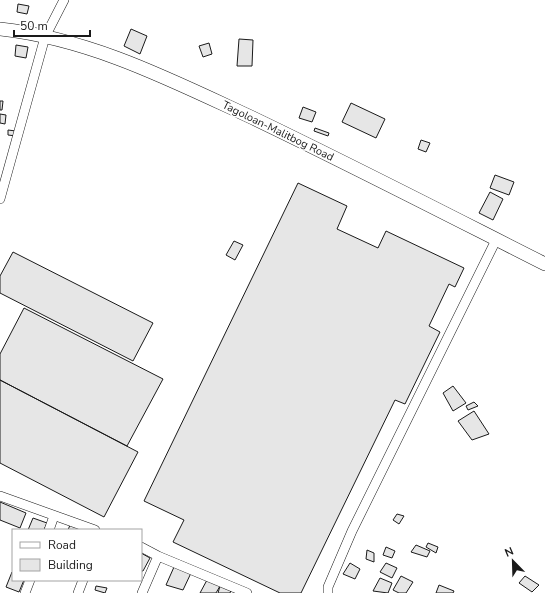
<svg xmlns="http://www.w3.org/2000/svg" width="545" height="593" font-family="'Nunito Sans',sans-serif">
<rect width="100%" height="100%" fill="#fff"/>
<path fill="#e6e6e6" stroke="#1a1a1a" d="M 18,4 L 29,6 L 27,14 L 17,12 Z
M 131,29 L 147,36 L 140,54 L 124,46 Z
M 239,39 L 253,40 L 252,66 L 237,66 Z
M 209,43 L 212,54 L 203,57 L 199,46 Z
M 16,45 L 28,47 L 26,58 L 15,56 Z
M 0,101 L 3,101 L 2,110 L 0,110 Z
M 351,103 L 385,119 L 376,138 L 342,122 Z
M 303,107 L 316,112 L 312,122 L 299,118 Z
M 0,114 L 6,115 L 5,124 L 0,123 Z
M 315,128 L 329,133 L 328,136 L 314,131 Z
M 8,130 L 16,131 L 16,136 L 8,135 Z
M 421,140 L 430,143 L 426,152 L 418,149 Z
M 495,175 L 514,182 L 509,195 L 490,188 Z
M 298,183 L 347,206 L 337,229 L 378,248 L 386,231 L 464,268 L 455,287 L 449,284 L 429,326 L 440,332 L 405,404 L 395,400 L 301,593 L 280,593 L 173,542 L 184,520 L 144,501 Z
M 490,192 L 503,199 L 493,220 L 479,213 Z
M 234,241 L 243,245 L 235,260 L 226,255 Z
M 13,252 L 153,323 L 133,361 L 0,293 L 0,276 Z
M 24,308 L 163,379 L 127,446 L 0,380 L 0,354 Z
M 0,380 L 138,452 L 104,517 L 0,463 Z
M 453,386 L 466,403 L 453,411 L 443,393 Z
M 474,402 L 478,406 L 468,410 L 466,406 Z
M 474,411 L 489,434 L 472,440 L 458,421 Z
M 0,502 L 26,513 L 20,528 L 0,520 Z
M 397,514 L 404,516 L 399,524 L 393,520 Z
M 33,518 L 47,523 L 44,530 L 28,530 Z
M 70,525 L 81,529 L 68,530 Z
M 428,543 L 438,547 L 436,553 L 426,547 Z
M 416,545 L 430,551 L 427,557 L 411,552 Z
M 386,547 L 395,551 L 392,558 L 383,555 Z
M 367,550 L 374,553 L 374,562 L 366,559 Z
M 141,553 L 150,558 L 143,571 L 141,571 Z
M 350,563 L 360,569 L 355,579 L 343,574 Z
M 386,563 L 397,568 L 392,578 L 380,572 Z
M 174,567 L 191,573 L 183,590 L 166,585 Z
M 12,572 L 13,580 L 24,580 L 19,592 L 6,587 Z
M 401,576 L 413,582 L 406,593 L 399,593 L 393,590 Z
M 525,576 L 539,585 L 532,592 L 519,583 Z
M 380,578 L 392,583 L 388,593 L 373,591 Z
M 207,580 L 220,586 L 216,593 L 200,593 Z
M 439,585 L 454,591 L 453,593 L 436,593 Z
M 96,586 L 107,588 L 105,593 L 95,590 Z
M 220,586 L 231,590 L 230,593 L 218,593 Z"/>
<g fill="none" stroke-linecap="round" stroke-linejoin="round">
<g stroke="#1a1a1a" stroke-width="10">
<path id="minor" d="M 0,199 L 45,37 L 64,0
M 0,496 L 95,530
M 49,530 L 54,516
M 141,547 L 158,556 L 142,593
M 158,556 L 247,593
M 25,593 L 30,580
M 78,593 L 83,580
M 328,593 L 328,587 L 352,531 L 496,240"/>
</g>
<g stroke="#1a1a1a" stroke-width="14">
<path id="secondary" d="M 0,29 C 91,39 171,80 253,118 C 351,165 448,215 545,264"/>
</g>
<use href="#minor" stroke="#fff" stroke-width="9"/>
<use href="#secondary" stroke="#fff" stroke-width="13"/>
</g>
<g text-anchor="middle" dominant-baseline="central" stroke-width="3" stroke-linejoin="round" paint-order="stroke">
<g font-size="11" fill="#1a1a1a" stroke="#fff">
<text transform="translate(278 131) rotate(26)">Tagoloan-Malitbog Road</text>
</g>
</g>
<rect x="12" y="529" width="130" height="52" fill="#ffffff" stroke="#a3a3a3"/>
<rect x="20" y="542" width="20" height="6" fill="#ffffff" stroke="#a3a3a3"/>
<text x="48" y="549" font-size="12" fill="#1a1a1a">Road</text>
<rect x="20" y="559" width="20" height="12" fill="#e6e6e6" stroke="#a3a3a3"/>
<text x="48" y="569" font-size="12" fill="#1a1a1a">Building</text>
<g transform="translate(513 561) rotate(337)" stroke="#ffffff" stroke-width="3" paint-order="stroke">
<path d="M0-3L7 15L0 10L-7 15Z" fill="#1a1a1a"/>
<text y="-6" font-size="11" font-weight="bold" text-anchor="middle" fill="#1a1a1a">N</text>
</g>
<path d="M14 30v6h76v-6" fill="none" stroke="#1a1a1a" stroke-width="2"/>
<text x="20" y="30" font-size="12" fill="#1a1a1a" stroke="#ffffff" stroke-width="3" paint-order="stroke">50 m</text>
</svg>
